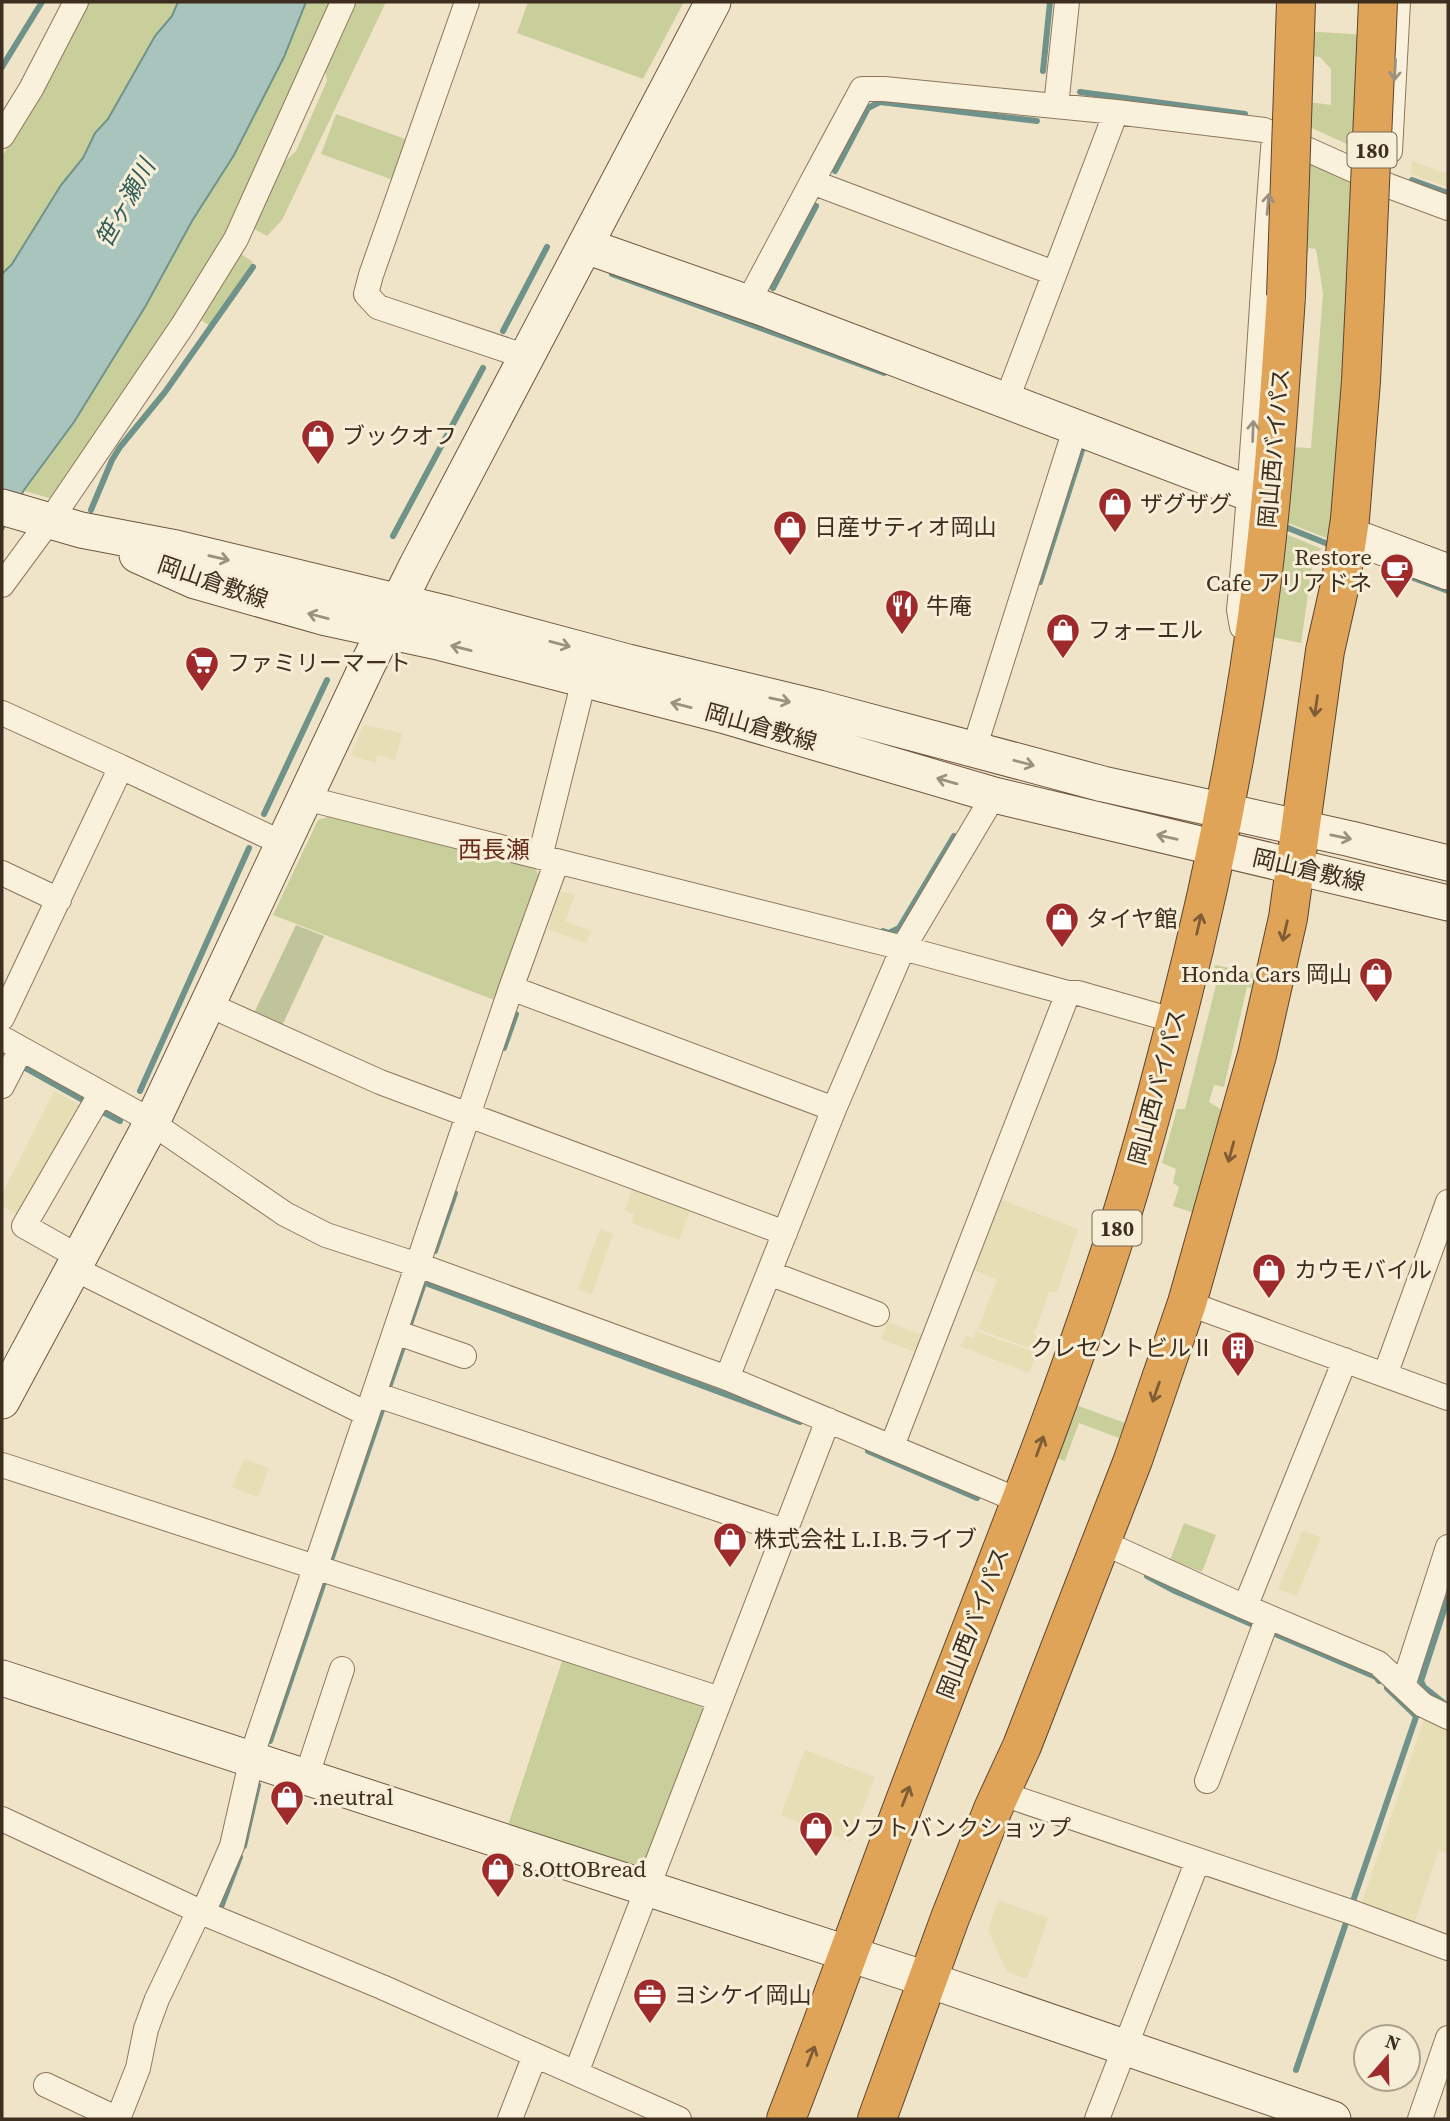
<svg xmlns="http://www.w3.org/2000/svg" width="1450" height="2121" font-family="'Source Serif 4','Noto Sans JP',serif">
<rect width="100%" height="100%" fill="#f0e4c8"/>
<path fill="#e6deb5" d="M 1412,161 L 1448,174 L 1448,187 L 1411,174 Z
M 364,725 L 402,733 L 395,760 L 378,755 L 375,763 L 351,755 Z
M 560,891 L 575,895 L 565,921 L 591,931 L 586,943 L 548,929 Z
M 54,1091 L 80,1105 L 24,1210 L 16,1214 L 2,1206 L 2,1194 Z
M 633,1186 L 691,1208 L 679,1240 L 631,1223 L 634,1214 L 625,1210 Z
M 1000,1199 L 1078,1229 L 1057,1293 L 1049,1291 L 1034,1335 L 1042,1338 L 1037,1351 L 978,1329 L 997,1279 L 974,1270 Z
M 600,1229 L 613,1234 L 592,1294 L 578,1289 Z
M 888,1322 L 924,1336 L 917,1353 L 881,1339 Z
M 976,1331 L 1037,1353 L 1029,1373 L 960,1346 L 966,1336 L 974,1338 Z
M 244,1459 L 269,1468 L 258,1497 L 232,1487 Z
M 1302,1531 L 1321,1537 L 1297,1596 L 1278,1589 Z
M 1424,1719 L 1448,1730 L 1448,1854 L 1438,1851 L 1414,1924 L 1361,1905 Z
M 805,1750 L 875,1777 L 850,1842 L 781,1815 Z
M 998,1900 L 1048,1918 L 1027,1979 L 1007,1972 L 988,1930 Z"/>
<path fill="#c9cf9b" d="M 86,2 L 178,2 L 172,16 L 155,36 L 108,119 L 95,133 L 83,158 L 61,185 L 12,264 L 2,274 L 2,157 Z
M 306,2 L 335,2 L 229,236 L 53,499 L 24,491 L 74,422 L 145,307 L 192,221 L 234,155 L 284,57 Z
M 355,2 L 386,2 L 282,220 L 267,236 L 252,228 L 282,164 L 296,151 L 327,81 L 325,70 Z
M 528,2 L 684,2 L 643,79 L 517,33 Z
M 1286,30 L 1384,36 L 1382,160 L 1281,114 L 1281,98 L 1331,105 L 1331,69 L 1320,57 L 1312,56 Z
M 336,114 L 408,140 L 393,180 L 321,154 Z
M 1281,150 L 1379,196 L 1329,539 L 1283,521 L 1287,447 L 1311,448 L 1323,293 L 1316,249 L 1309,248 L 1298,291 Z
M 241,254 L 253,262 L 209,325 L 199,319 Z
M 1281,532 L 1322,549 L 1314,553 L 1301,643 L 1268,636 Z
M 334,815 L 534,866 L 540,878 L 497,1001 L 273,915 L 318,820 Z
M 1215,965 L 1254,973 L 1251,988 L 1247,987 L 1224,1087 L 1214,1085 L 1209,1102 L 1222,1110 L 1197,1214 L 1173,1206 L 1179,1187 L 1173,1183 L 1176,1169 L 1162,1163 L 1177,1109 L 1185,1109 L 1217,981 L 1212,979 Z
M 1076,1405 L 1125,1423 L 1119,1438 L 1079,1423 L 1065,1461 L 1056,1458 Z
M 1184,1523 L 1216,1535 L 1202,1572 L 1170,1560 Z
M 563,1658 L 700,1703 L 705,1714 L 649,1861 L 635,1867 L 508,1825 Z"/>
<path fill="#bfc49a" d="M 296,925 L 324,936 L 281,1028 L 253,1015 Z"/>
<path fill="#a9c4bc" stroke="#6f938a" stroke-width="2" d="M 178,2 L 306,2 L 284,57 L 234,155 L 192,221 L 145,307 L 74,422 L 24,490 L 2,531 L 2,274 L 12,264 L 61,185 L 83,158 L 95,133 L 108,119 L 155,36 L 172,16 Z"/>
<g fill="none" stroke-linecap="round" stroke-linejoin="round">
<path stroke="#6f938a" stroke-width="6" d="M 2,67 L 42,2
M 1043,71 L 1050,2
M 1080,92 L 1245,114
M 835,171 L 868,108 L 880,102 L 1037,121
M 1412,180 L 1448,193
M 612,274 L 884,373
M 773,288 L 816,206
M 503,331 L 547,247
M 91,510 L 112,460 L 120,447 L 165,392 L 253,267
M 1283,526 L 1328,544
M 393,536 L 483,368
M 1387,568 L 1448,591
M 1040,582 L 1083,447
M 264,814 L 327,680
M 883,931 L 889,933 L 899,928 L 954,836
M 504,1048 L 516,1014
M 18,1064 L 88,1103
M 140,1091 L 249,848
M 97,1109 L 120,1121
M 435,1251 L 455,1193
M 428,1284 L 800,1422
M 408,1330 L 423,1286
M 387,1393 L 405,1341
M 868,1451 L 977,1498
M 329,1566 L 384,1404
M 1147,1576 L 1175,1591 L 1258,1627
M 1268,1631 L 1376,1677 L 1379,1681
M 1424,1687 L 1444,1703
M 1387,1688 L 1414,1714
M 1421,1695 L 1424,1687 L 1421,1681 L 1448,1598
M 270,1741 L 326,1576
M 244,1846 L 258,1785
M 1351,1907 L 1416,1717 L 1414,1714 L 1417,1706
M 218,1915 L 240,1857
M 1296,2070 L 1348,1917"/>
<g stroke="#8d765c" stroke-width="26">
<path id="street" d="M 467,2 L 371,275 L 366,294 L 378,307 L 527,357
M 1056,106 L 1067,2
M 2,136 L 31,89 L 76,2
M 1390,151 L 1398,2
M 812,182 L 862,89 L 884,89 L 1116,112 L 1264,130 L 1389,186 L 1448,208
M 748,302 L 812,182 L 1054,273
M 1007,399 L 1116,112
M 2,585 L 58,509 L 183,325 L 236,239 L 343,2
M 1242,627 L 1239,610 C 1255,452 1261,294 1274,137
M 2,713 L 121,767
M 974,749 L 1076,426
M 305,798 L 903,948 L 1068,993 L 892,1446
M 540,857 L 584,680
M 2,873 L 59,900
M 511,988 L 834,1109
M 1068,993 L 1078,993 L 1176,1021
M 207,1004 L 380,1082 L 785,1233
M 2,1018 L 121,767 L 284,844
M 2,1038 L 139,1114 L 285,1214 L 326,1235 L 418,1265 L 727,1378 L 1020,1501
M 2,1086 L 21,1049
M 79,1257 L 24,1226 L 101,1093
M 73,1268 L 367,1414
M 769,1273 L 877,1314
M 1187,1303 L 1448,1398
M 395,1332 L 464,1356
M 1385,1375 L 1448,1202
M 727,1378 L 834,1109 L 903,948 L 994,795
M 374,1394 L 784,1531
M 2,1465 L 720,1699
M 1102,1542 L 1245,1607 L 1378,1663 L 1423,1705 L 1448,1717
M 1245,1607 L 1345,1360
M 1403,1686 L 1448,1547
M 306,1778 L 342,1669
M 1207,1781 L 1268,1617
M 1000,1793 L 1354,1913 L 1448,1948
M 2,1819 L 203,1913 L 382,1987 L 679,2119
M 203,1913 L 232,1846 L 254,1749 L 511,988 L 557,861
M 576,2073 L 828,1420
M 46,2085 L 118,2119
M 118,2119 L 138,2068 L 146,2029 L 157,1999 L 199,1911
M 510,2119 L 535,2055
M 1097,2119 L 1198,1860
M 1420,2119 L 1448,2038"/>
</g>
<g stroke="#6f573f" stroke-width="37">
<path id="secondary" d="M 586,246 L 768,310 L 1251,494
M 2,507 L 81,530 L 176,548 L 449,614 L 628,662 L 819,708 L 1103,784 L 1351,839 L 1448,863
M 1365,541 L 1448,572
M 137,555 L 195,581 L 326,618 L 442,643 L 722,715 L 994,795 L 1448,903
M 2,1401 L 152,1122 L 366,668 L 417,565 L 713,2
M 2,1678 L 929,1980 L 1333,2119"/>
</g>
<g stroke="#5b4430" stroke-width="40">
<path id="highway" d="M 786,2119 C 838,1985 885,1850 937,1717 C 1000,1554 1066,1391 1119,1224 C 1138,1163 1155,1102 1171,1040 C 1212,886 1243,730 1263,572 C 1274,480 1280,388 1286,296
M 877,2119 L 950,1918 L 993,1809 L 1022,1746 L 1133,1460 L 1187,1303 L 1257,1055 L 1288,918 L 1325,651 L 1341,580 L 1350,519 L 1361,381 L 1365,298"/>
</g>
<use href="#street" stroke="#faf1dc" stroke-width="24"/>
<use href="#secondary" stroke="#faf1dc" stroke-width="35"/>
<use href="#highway" stroke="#e0a458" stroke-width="38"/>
<g stroke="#5b4430" stroke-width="40" stroke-linecap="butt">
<path id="highway-bridge" d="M 1286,296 L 1296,2
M 1365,298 L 1378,2"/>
</g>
<use href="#highway-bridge" stroke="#e0a458" stroke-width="38"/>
</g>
<defs><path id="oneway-shaft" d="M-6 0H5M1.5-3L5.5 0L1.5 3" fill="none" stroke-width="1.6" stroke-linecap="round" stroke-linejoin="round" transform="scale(1.75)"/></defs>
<g stroke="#9c907e">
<use href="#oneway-shaft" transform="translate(1395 70) rotate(93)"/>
<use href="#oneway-shaft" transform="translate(1268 204) rotate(-85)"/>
<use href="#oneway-shaft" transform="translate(1253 431) rotate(-88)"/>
<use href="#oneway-shaft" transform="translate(219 558) rotate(13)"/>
<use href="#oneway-shaft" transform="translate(318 616) rotate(-165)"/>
<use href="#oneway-shaft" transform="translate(560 644) rotate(15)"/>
<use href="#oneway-shaft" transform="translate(461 648) rotate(-166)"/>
<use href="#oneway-shaft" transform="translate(780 700) rotate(12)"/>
<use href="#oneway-shaft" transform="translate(681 705) rotate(-166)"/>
<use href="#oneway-shaft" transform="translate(1024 763) rotate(15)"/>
<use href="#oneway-shaft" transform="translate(947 781) rotate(-164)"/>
<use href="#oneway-shaft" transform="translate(1167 837) rotate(-167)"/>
<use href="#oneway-shaft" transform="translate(1341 837) rotate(12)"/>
</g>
<g stroke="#7e5d36">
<use href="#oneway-shaft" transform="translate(1316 706) rotate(98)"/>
<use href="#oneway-shaft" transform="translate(1199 924) rotate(-77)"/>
<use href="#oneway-shaft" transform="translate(1285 931) rotate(103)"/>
<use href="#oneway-shaft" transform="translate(1231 1152) rotate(105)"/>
<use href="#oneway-shaft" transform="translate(1156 1392) rotate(109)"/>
<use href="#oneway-shaft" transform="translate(1040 1446) rotate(-70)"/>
<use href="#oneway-shaft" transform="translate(906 1796) rotate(-69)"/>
<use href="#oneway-shaft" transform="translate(811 2056) rotate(-69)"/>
</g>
<defs>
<g id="shop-pin" transform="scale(1.75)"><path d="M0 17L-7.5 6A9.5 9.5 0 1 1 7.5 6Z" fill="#9e2a2b" stroke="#f7eed8"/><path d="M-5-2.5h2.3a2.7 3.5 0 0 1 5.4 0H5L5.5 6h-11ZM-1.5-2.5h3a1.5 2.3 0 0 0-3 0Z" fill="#fff"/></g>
<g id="cafe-pin" transform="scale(1.75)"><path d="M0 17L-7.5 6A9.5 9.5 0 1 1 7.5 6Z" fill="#9e2a2b" stroke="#f7eed8"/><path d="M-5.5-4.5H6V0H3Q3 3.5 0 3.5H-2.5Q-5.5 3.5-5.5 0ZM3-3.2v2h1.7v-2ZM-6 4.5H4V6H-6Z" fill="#fff"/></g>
<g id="restaurant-pin" transform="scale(1.75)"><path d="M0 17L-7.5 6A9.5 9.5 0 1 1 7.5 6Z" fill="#9e2a2b" stroke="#f7eed8"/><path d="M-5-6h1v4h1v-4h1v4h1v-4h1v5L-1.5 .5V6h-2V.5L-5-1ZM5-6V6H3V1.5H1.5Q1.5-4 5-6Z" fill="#fff"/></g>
<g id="supermarket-pin" transform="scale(1.75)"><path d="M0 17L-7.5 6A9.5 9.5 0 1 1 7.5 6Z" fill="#9e2a2b" stroke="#f7eed8"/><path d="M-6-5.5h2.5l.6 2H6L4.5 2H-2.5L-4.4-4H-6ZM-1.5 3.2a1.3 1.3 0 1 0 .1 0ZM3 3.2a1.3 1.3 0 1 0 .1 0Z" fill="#fff"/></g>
<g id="building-pin" transform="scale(1.75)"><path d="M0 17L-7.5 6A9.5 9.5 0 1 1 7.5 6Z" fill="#9e2a2b" stroke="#f7eed8"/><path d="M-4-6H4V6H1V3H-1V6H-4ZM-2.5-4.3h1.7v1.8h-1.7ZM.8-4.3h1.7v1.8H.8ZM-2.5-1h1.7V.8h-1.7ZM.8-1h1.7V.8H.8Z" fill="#fff"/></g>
<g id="office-pin" transform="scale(1.75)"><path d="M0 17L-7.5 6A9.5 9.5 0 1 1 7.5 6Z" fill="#9e2a2b" stroke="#f7eed8"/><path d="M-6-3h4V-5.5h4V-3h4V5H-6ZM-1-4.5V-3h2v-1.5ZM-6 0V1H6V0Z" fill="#fff"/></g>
</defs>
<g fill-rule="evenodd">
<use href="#shop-pin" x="318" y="436"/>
<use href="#shop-pin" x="1115" y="504"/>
<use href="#shop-pin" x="790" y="527"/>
<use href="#cafe-pin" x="1397" y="570"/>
<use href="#restaurant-pin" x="902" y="606"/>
<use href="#shop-pin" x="1063" y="630"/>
<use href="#supermarket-pin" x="202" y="663"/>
<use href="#shop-pin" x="1062" y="919"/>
<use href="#shop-pin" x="1376" y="974"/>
<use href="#shop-pin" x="1269" y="1270"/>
<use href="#building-pin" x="1238" y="1348"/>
<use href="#shop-pin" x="730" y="1539"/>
<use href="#shop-pin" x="287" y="1797"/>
<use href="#shop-pin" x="816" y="1828"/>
<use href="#shop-pin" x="498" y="1869"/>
<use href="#office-pin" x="650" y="1995"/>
</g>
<g text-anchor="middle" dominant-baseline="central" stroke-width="6" stroke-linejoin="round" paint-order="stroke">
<g fill="#f7eed8" stroke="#756857" stroke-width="2">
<rect x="1347.5" y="132.5" width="49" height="35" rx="5"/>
<rect x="1092.5" y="1210.5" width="49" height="35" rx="5"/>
</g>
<g font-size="21" font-weight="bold" fill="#3d2e20">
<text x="1372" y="150">180</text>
<text x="1117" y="1228">180</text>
</g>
<g font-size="23" fill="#3d2e20" stroke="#f7eed8" text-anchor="start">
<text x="342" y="436">ブックオフ</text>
<text x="1140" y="504">ザグザグ</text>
<text x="814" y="527">日産サティオ岡山</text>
<text x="1372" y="557" text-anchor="end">Restore<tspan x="1372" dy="26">Cafe アリアドネ</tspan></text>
<text x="926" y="606">牛庵</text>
<text x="1088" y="630">フォーエル</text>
<text x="227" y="663">ファミリーマート</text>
<text x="1086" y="919">タイヤ館</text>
<text x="1352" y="974" text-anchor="end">Honda Cars 岡山</text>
<text x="1294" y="1270">カウモバイル</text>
<text x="1214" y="1348" text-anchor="end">クレセントビルⅡ</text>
<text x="754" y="1539">株式会社 L.I.B.ライブ</text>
<text x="312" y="1797">.neutral</text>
<text x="840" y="1828">ソフトバンクショップ</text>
<text x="522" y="1869">8.OttOBread</text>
<text x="674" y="1995">ヨシケイ岡山</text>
</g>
<g font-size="23" fill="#3d2e20" stroke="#f7eed8">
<text transform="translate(1274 448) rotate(-85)">岡山西バイパス</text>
<text transform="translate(213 582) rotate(19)">岡山倉敷線</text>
<text transform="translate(761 727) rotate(16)">岡山倉敷線</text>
<text transform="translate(1309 870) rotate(13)">岡山倉敷線</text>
<text transform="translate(1157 1087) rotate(-75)">岡山西バイパス</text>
<text transform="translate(973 1623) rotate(-69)">岡山西バイパス</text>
</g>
<g font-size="24" font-style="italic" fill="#2f5d5a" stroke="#f7eed8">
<text transform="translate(125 203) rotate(-61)">笹ヶ瀬川</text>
</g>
<g font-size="24" fill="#6b2e1e" stroke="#f7eed8">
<text x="494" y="849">西長瀬</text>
</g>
</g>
<rect width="1450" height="2121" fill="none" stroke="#3d2e20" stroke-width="7"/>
<g transform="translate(1387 2058) rotate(20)"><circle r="33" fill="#f7eed8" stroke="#ada18e" stroke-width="2"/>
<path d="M0-5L12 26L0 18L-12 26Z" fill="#9e2a2b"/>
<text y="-10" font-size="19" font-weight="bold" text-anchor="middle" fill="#3d2e20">N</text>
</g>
</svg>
